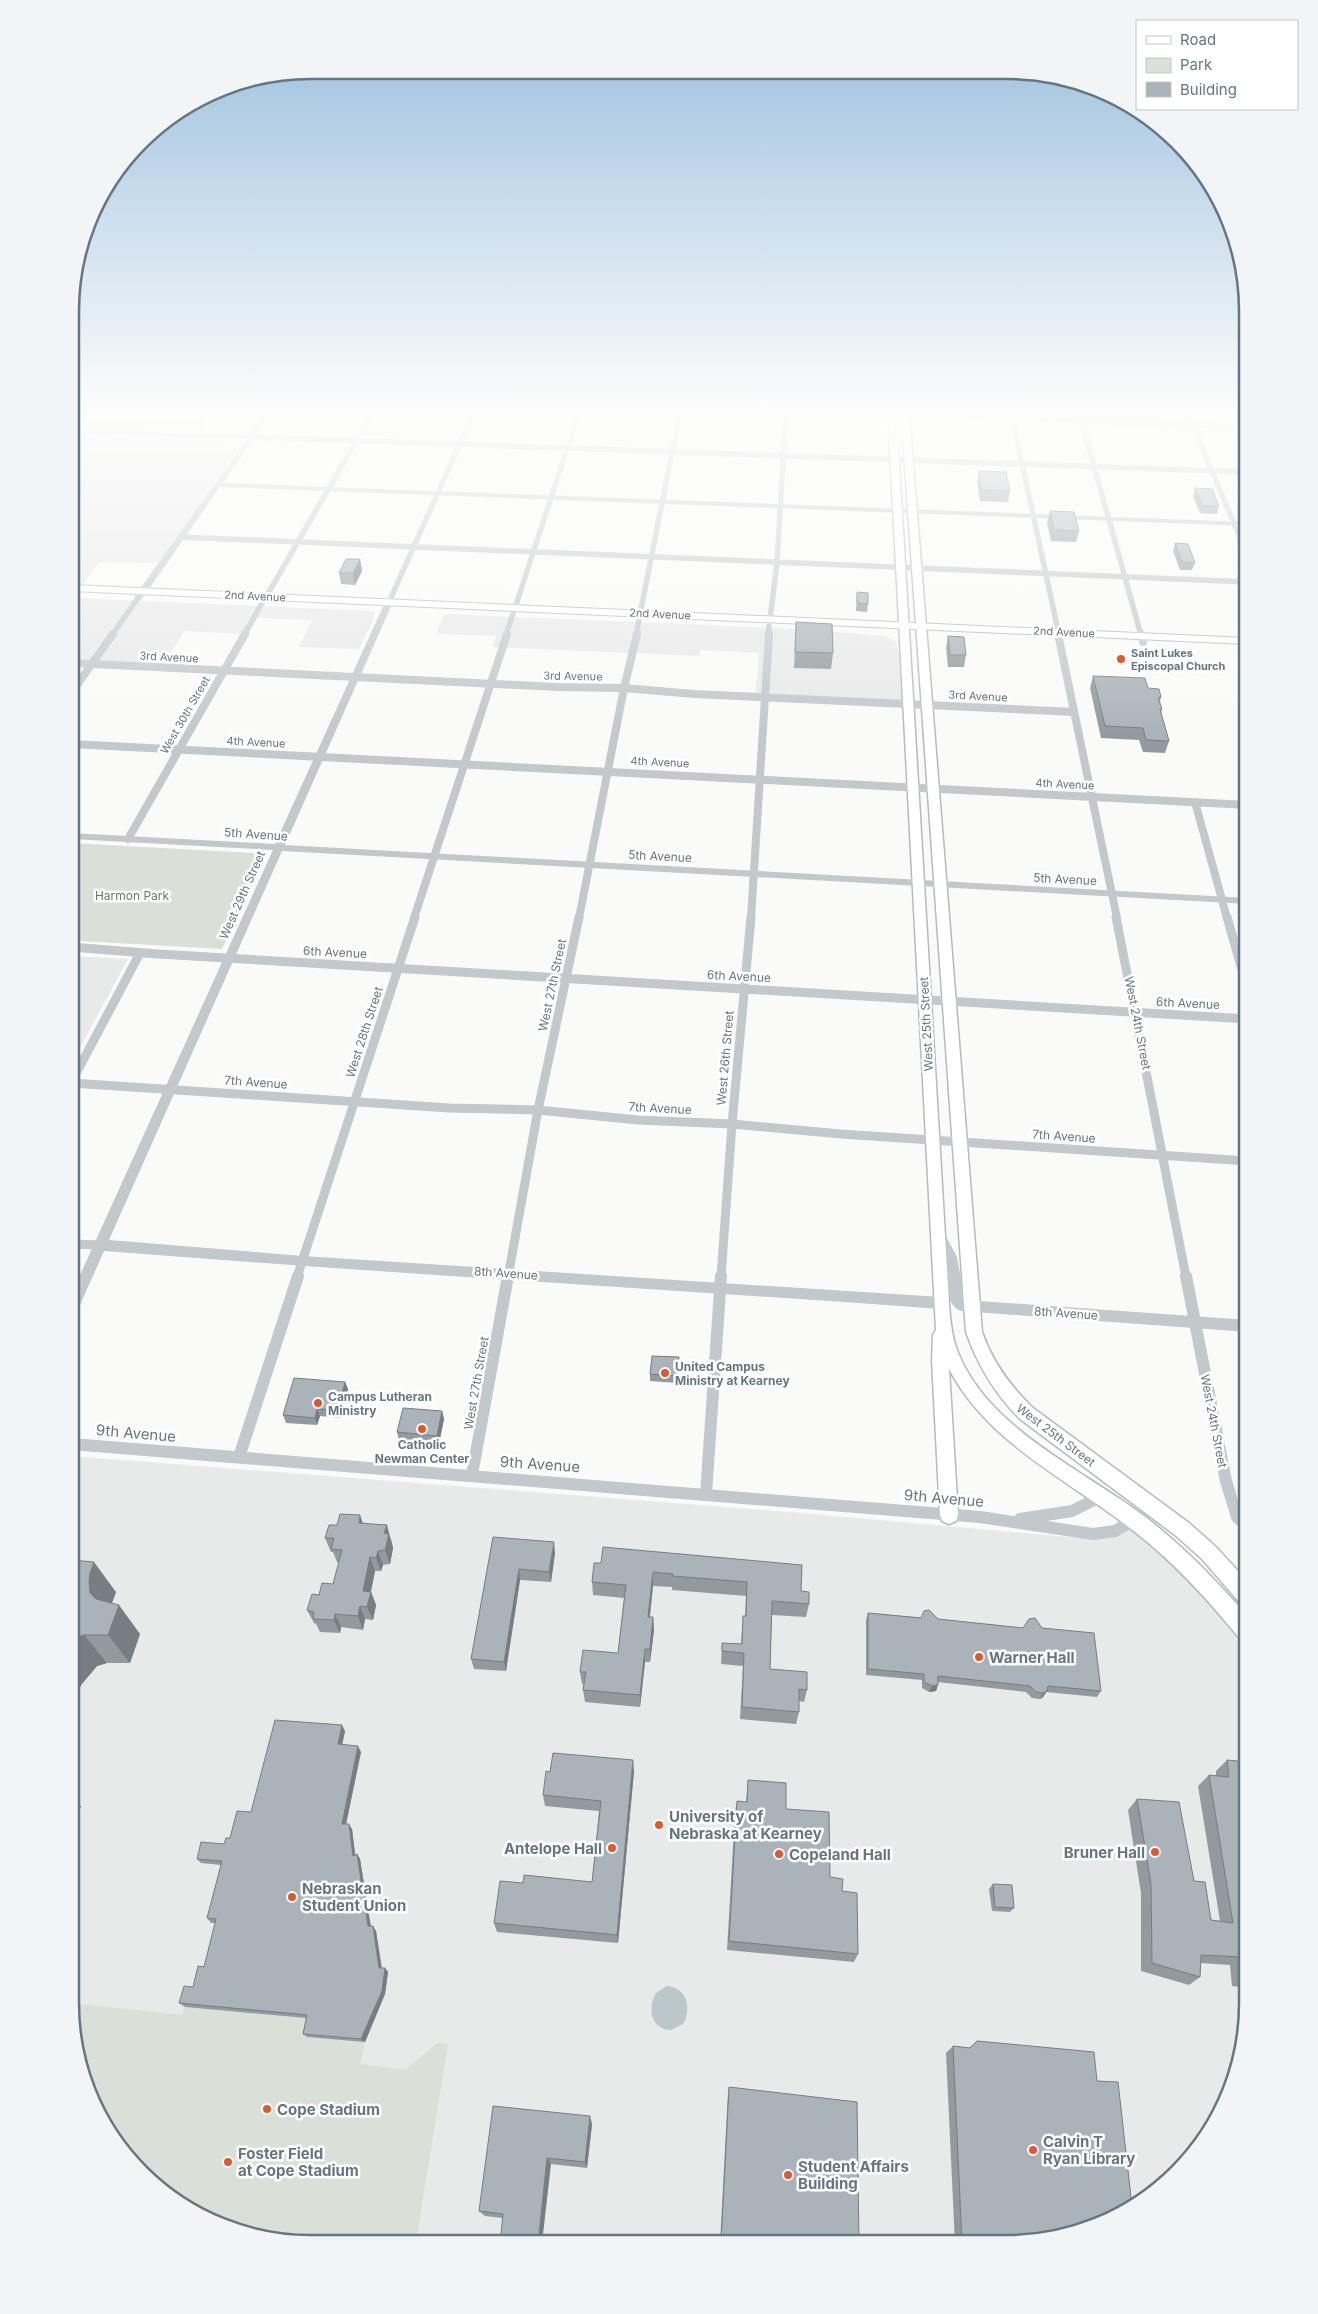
<svg xmlns="http://www.w3.org/2000/svg" width="1318" height="2314" font-family="Inter,sans-serif">
<rect width="100%" height="100%" fill="#fafaf8"/>
<path fill="#e8e9e9" d="M 72,412 L 211,412 L 199,438 L 240,442 L 240,445 L 163,563 L 99,562 L 81,587 L 72,586 Z
M 72,598 L 372,611 L 374,612 L 374,618 L 359,649 L 299,647 L 312,620 L 258,618 L 248,634 L 185,631 L 159,670 L 72,666 Z
M 444,614 L 799,629 L 886,636 L 896,642 L 899,654 L 902,707 L 755,700 L 759,653 L 701,650 L 700,656 L 493,647 L 496,636 L 436,634 Z
M 71,956 L 128,959 L 71,1064 Z
M 71,1456 L 801,1513 L 1080,1538 L 1109,1538 L 1131,1527 L 1206,1585 L 1248,1647 L 1247,2019 L 1230,2095 L 1198,2150 L 1154,2194 L 1085,2231 L 1007,2244 L 279,2242 L 205,2219 L 152,2184 L 111,2137 L 83,2081 L 70,2003 Z"/>
<path fill="#dadfd7" d="M 71,843 L 253,853 L 261,855 L 263,860 L 222,949 L 80,941 L 78,933 L 71,931 Z
M 70,2003 L 182,2015 L 185,2007 L 310,2018 L 365,2042 L 360,2064 L 405,2070 L 437,2043 L 448,2044 L 416,2242 L 279,2242 L 205,2219 L 152,2184 L 111,2137 L 83,2081 Z"/>
<path fill="#bbc7cb" d="M 667,1986 C 687,1988 692,2008 683,2024 L 671,2030 C 651,2030 647,2008 656,1993 Z"/>
<g fill="none" stroke-linecap="round" stroke-linejoin="round">
<g stroke="#b3babf" stroke-width="2">
<path id="secondary" d="M 72,585 L 1248,638 L 1248,644 L 72,591 Z"/>
</g>
<g stroke="#b5babe" stroke-width="3">
<path id="primary" d="M 888,412 L 896,412 L 949,1303 C 950,1320 952,1339 959,1355 C 991,1431 1086,1471 1148,1519 C 1185,1548 1218,1582 1248,1617 L 1248,1642 L 1241,1640 C 1209,1601 1175,1563 1135,1532 C 1070,1480 989,1445 949,1369 L 958,1515 L 956,1521 L 949,1524 L 942,1521 L 940,1515 L 932,1360 L 933,1335 L 936,1330 Z
M 901,412 L 909,412 L 982,1332 C 993,1363 1010,1386 1033,1408 L 1189,1523 L 1216,1547 L 1248,1582 L 1248,1606 L 1241,1604 L 1202,1559 L 1175,1535 L 1020,1419 C 995,1394 978,1366 966,1332 Z"/>
</g>
<path stroke="#c3c8cc" stroke-width="5.5" d="M 837,412 L 1248,427
M 1011,412 L 1059,635
M 1079,412 L 1141,635
M 1187,412 L 1248,557
M 251,437 L 1248,472
M 180,537 L 1248,582
M 266,597 L 373,412
M 389,602 L 474,412
M 515,608 L 579,412
M 770,619 L 777,562 L 786,412
M 112,635 L 138,598
M 244,635 L 262,603
M 506,635 L 513,614
M 636,635 L 680,412
M 768,635 L 769,626"/>
<path stroke="#c3c8cc" stroke-width="8" d="M 1058,634 L 1117,918
M 1141,634 L 1143,642
M 72,663 L 557,687 L 624,688 L 694,694 L 1074,712
M 72,692 L 113,634
M 71,744 L 1248,805
M 1195,802 L 1227,918
M 128,839 L 245,634
M 414,918 L 507,634
M 579,918 L 624,688 L 637,634
M 751,918 L 769,634"/>
<path stroke="#c3c8cc" stroke-width="9" d="M 1116,917 L 1186,1277
M 1227,917 L 1248,991
M 71,947 L 158,954 L 1248,1019
M 71,1083 L 449,1108 L 538,1110 L 638,1120 L 732,1124 L 841,1134 L 1248,1161
M 71,1083 L 140,953
M 71,1244 L 100,1245
M 297,1277 L 415,917
M 508,1277 L 538,1110 L 579,917
M 721,1277 L 732,1124 L 751,917"/>
<path stroke="#c3c8cc" stroke-width="12" d="M 1186,1276 L 1226,1481 L 1237,1517 L 1248,1527
M 71,1444 L 980,1517 L 1093,1534 L 1115,1531 L 1134,1520
M 239,1457 L 298,1276
M 472,1475 L 508,1276
M 706,1494 L 721,1276
M 1020,1519 L 1072,1511 L 1100,1497"/>
<path fill="#c3c8cc" fill-rule="evenodd" d="M 266,412 L 272,412 L 223,483 L 1248,522 L 1248,526 L 220,487 L 141,600 L 135,600 L 135,596 L 247,439 L 72,433 L 72,429 L 249,435 Z
M 386,600 L 393,602 L 285,845 L 1248,898 L 1248,904 L 282,851 L 109,1240 L 303,1256 L 941,1297 L 946,1299 L 948,1303 L 946,1307 L 941,1309 C 662,1289 383,1273 104,1251 L 76,1314 L 71,1316 L 71,1295 L 273,850 L 71,839 L 71,833 L 275,844 Z
M 938,1230 L 943,1231 L 957,1257 L 965,1300 L 1248,1320 L 1248,1332 L 961,1311 C 942,1304 949,1272 943,1256 C 940,1249 935,1242 931,1235 L 933,1231 Z"/>
<use href="#secondary" fill="#fff" fill-rule="evenodd"/>
<use href="#primary" fill="#fff" fill-rule="evenodd"/>
</g>
<path fill="#929a9f" d="M 979,471 L 1010,491 L 1008,502 L 980,501 L 977,482 Z
M 1195,488 L 1219,506 L 1217,514 L 1200,513 L 1193,496 Z
M 1050,511 L 1079,531 L 1076,542 L 1051,541 L 1047,523 Z
M 1175,543 L 1195,563 L 1192,570 L 1180,570 L 1173,551 Z
M 360,559 L 362,571 L 355,585 L 341,584 L 339,573 Z
M 857,592 L 868,604 L 867,612 L 856,611 Z
M 796,622 L 833,653 L 831,669 L 794,668 Z
M 948,636 L 966,655 L 964,667 L 948,667 L 946,648 Z
M 1093,676 L 1161,697 L 1160,702 L 1162,709 L 1161,713 L 1169,741 L 1165,753 L 1143,752 L 1139,740 L 1101,738 L 1090,688 Z
M 678,1365 L 677,1383 L 650,1381 L 650,1374 Z
M 345,1382 L 348,1389 L 340,1418 L 320,1416 L 317,1425 L 286,1423 L 283,1415 Z
M 442,1411 L 444,1419 L 439,1443 L 399,1440 L 397,1432 Z
M 363,1524 L 391,1539 L 393,1548 L 390,1564 L 383,1565 L 381,1571 L 375,1571 L 371,1592 L 376,1605 L 373,1620 L 365,1619 L 363,1630 L 341,1627 L 340,1633 L 320,1632 L 316,1624 L 314,1623 L 307,1610 L 319,1595 L 333,1584 L 339,1563 L 337,1562 L 333,1552 L 331,1552 L 325,1538 L 337,1525 Z
M 493,1537 L 555,1553 L 551,1582 L 520,1580 L 506,1671 L 474,1669 L 471,1659 Z
M 603,1547 L 801,1591 L 809,1604 L 806,1617 L 772,1615 L 770,1669 L 807,1690 L 804,1702 L 799,1701 L 799,1712 L 796,1724 L 740,1719 L 743,1666 L 721,1664 L 722,1643 L 741,1644 L 743,1616 L 745,1616 L 746,1596 L 672,1590 L 672,1587 L 653,1586 L 650,1617 L 653,1617 L 654,1630 L 650,1662 L 645,1662 L 640,1707 L 585,1702 L 583,1690 L 584,1684 L 582,1684 L 580,1672 L 618,1653 L 624,1598 L 593,1595 L 592,1582 L 601,1563 Z
M 71,1560 L 116,1592 L 112,1603 L 140,1634 L 130,1663 L 107,1663 L 97,1666 L 81,1685 L 75,1700 L 70,1699 Z
M 868,1613 L 938,1619 L 1023,1628 L 1042,1628 L 1101,1691 L 1097,1697 L 1046,1692 L 1043,1697 L 1040,1699 L 1032,1698 L 1026,1692 L 938,1682 L 936,1691 L 929,1692 L 922,1688 L 922,1680 L 866,1675 L 866,1620 Z
M 345,1731 L 342,1745 L 361,1752 L 346,1824 L 352,1829 L 355,1855 L 357,1854 L 360,1859 L 371,1926 L 376,1931 L 382,1968 L 385,1968 L 388,1972 L 385,1994 L 365,2042 L 307,2037 L 303,2034 L 306,2018 L 185,2007 L 179,2003 L 193,1987 L 204,1967 L 215,1923 L 211,1923 L 207,1918 L 221,1865 L 201,1863 L 197,1859 L 224,1844 L 251,1812 Z
M 1227,1760 L 1248,1762 L 1247,1988 L 1232,1986 L 1230,1965 L 1201,1963 L 1200,1977 L 1189,1985 L 1141,1971 L 1141,1893 L 1128,1810 L 1137,1799 L 1194,1881 L 1211,1920 L 1220,1921 L 1198,1786 L 1209,1775 L 1216,1776 L 1216,1771 Z
M 634,1771 L 618,1943 L 497,1932 L 494,1923 L 523,1883 L 592,1882 L 599,1811 L 545,1806 L 543,1795 Z
M 748,1780 L 786,1809 L 830,1877 L 842,1891 L 858,1954 L 854,1962 L 727,1950 L 735,1812 L 737,1801 L 746,1802 Z
M 993,1884 L 1014,1908 L 1010,1912 L 992,1911 L 989,1889 Z
M 977,2041 L 1007,2244 L 955,2244 L 946,2053 L 953,2046 L 969,2048 Z
M 729,2087 L 859,2244 L 720,2243 L 728,2093 Z
M 592,2124 L 587,2168 L 551,2164 L 503,2218 L 485,2216 L 479,2211 Z"/>
<path fill="#777d82" d="M 360,559 L 362,571 L 355,585 L 353,573 Z
M 345,1382 L 348,1389 L 340,1418 L 338,1410 Z
M 317,1409 L 320,1416 L 317,1425 L 315,1418 Z
M 442,1411 L 444,1419 L 439,1443 L 437,1436 Z
M 360,1515 L 365,1529 L 359,1523 Z
M 387,1525 L 393,1548 L 390,1564 L 385,1550 L 384,1533 Z
M 554,1542 L 555,1553 L 551,1582 L 549,1572 Z
M 378,1551 L 383,1565 L 381,1571 L 376,1558 Z
M 370,1557 L 375,1571 L 368,1604 L 363,1591 Z
M 94,1562 L 116,1592 L 112,1603 L 111,1611 L 112,1622 L 90,1593 L 89,1582 L 90,1573 Z
M 519,1569 L 520,1580 L 506,1671 L 504,1662 Z
M 653,1572 L 653,1586 L 648,1630 L 648,1617 Z
M 371,1592 L 376,1605 L 373,1620 L 367,1607 Z
M 119,1605 L 140,1634 L 130,1663 L 108,1635 Z
M 360,1606 L 365,1619 L 363,1630 L 358,1616 Z
M 335,1614 L 341,1627 L 340,1633 L 334,1620 Z
M 653,1617 L 654,1630 L 650,1662 L 650,1649 Z
M 84,1635 L 107,1663 L 97,1666 L 81,1685 L 75,1700 L 70,1695 L 70,1642 L 73,1638 Z
M 645,1649 L 645,1662 L 640,1707 L 640,1695 Z
M 938,1685 L 936,1691 L 929,1692 L 932,1686 Z
M 1047,1691 L 1043,1697 L 1040,1699 L 1043,1693 Z
M 342,1725 L 345,1731 L 341,1750 L 338,1744 Z
M 358,1746 L 361,1752 L 345,1829 L 342,1824 Z
M 633,1760 L 634,1771 L 618,1943 L 617,1935 Z
M 70,1796 L 81,1806 L 70,1838 Z
M 349,1824 L 352,1829 L 356,1861 L 353,1856 Z
M 357,1854 L 360,1859 L 371,1930 L 368,1926 Z
M 373,1926 L 376,1931 L 382,1972 L 379,1968 Z
M 385,1968 L 388,1972 L 385,1994 L 365,2042 L 361,2039 Z
M 590,2116 L 592,2124 L 587,2168 L 585,2162 Z
M 547,2158 L 551,2164 L 542,2243 L 538,2243 Z"/>
<path fill="#aab3b9" stroke="#777d82" d="M 979,471 L 1006,472 L 1010,491 L 982,490 Z
M 1195,488 L 1212,489 L 1219,506 L 1203,506 Z
M 1050,511 L 1074,512 L 1079,531 L 1054,530 Z
M 1175,543 L 1188,544 L 1195,563 L 1182,562 Z
M 346,559 L 360,559 L 353,573 L 339,573 Z
M 857,592 L 868,593 L 868,604 L 857,603 Z
M 796,622 L 832,624 L 833,653 L 795,652 Z
M 948,636 L 964,637 L 966,655 L 950,655 Z
M 1093,676 L 1145,678 L 1148,688 L 1159,689 L 1161,697 L 1158,698 L 1162,709 L 1160,709 L 1169,741 L 1146,740 L 1143,728 L 1105,726 Z
M 652,1356 L 679,1357 L 677,1376 L 650,1374 Z
M 294,1378 L 345,1382 L 338,1410 L 317,1409 L 315,1418 L 283,1415 Z
M 403,1408 L 442,1411 L 437,1436 L 397,1432 Z
M 340,1514 L 360,1515 L 359,1523 L 387,1525 L 384,1533 L 389,1534 L 385,1550 L 378,1551 L 376,1558 L 370,1557 L 363,1591 L 371,1592 L 367,1607 L 360,1606 L 358,1616 L 335,1614 L 334,1620 L 313,1619 L 314,1612 L 307,1610 L 312,1594 L 319,1595 L 322,1583 L 333,1584 L 342,1550 L 331,1549 L 334,1538 L 325,1538 L 329,1525 L 337,1525 Z
M 493,1537 L 554,1542 L 549,1572 L 519,1569 L 504,1662 L 471,1659 Z
M 603,1547 L 802,1565 L 801,1591 L 809,1592 L 809,1604 L 772,1601 L 770,1669 L 807,1672 L 807,1690 L 799,1689 L 799,1712 L 742,1707 L 744,1653 L 722,1651 L 722,1643 L 742,1644 L 743,1616 L 746,1616 L 747,1582 L 672,1576 L 673,1574 L 653,1572 L 648,1617 L 653,1617 L 650,1649 L 645,1649 L 640,1695 L 583,1690 L 586,1672 L 580,1672 L 583,1650 L 618,1653 L 626,1585 L 592,1582 L 594,1563 L 601,1563 Z
M 71,1560 L 94,1562 L 90,1573 L 89,1582 L 90,1593 L 96,1599 L 119,1605 L 108,1635 L 84,1635 L 73,1638 L 70,1642 Z
M 929,1610 L 938,1619 L 1023,1628 L 1029,1619 L 1035,1618 L 1042,1628 L 1094,1633 L 1101,1691 L 1048,1686 L 1047,1691 L 1043,1693 L 1036,1692 L 1030,1686 L 938,1676 L 938,1685 L 932,1686 L 924,1682 L 924,1674 L 868,1669 L 868,1613 L 921,1618 L 924,1611 Z
M 275,1720 L 342,1725 L 338,1744 L 358,1746 L 342,1824 L 349,1824 L 353,1856 L 357,1854 L 368,1926 L 373,1926 L 379,1968 L 385,1968 L 382,1991 L 361,2039 L 303,2034 L 307,2015 L 179,2003 L 184,1986 L 193,1987 L 198,1966 L 204,1967 L 216,1919 L 207,1918 L 222,1861 L 197,1859 L 201,1842 L 224,1844 L 226,1838 L 230,1838 L 237,1811 L 251,1812 Z
M 553,1753 L 633,1760 L 617,1935 L 494,1923 L 500,1881 L 523,1883 L 524,1875 L 592,1882 L 601,1801 L 543,1795 L 546,1771 L 550,1772 Z
M 1227,1760 L 1248,1762 L 1247,1979 L 1245,1979 L 1242,1957 L 1201,1955 L 1200,1977 L 1152,1963 L 1151,1884 L 1137,1799 L 1179,1802 L 1194,1881 L 1205,1882 L 1211,1920 L 1233,1923 L 1209,1775 L 1229,1777 Z
M 748,1780 L 786,1783 L 786,1809 L 829,1812 L 830,1877 L 843,1879 L 842,1891 L 857,1893 L 858,1954 L 729,1941 L 737,1801 L 747,1802 Z
M 993,1884 L 1012,1885 L 1014,1908 L 995,1907 Z
M 977,2041 L 1094,2052 L 1097,2081 L 1118,2082 L 1132,2206 L 1085,2231 L 1007,2244 L 962,2244 L 953,2046 L 970,2048 Z
M 729,2087 L 857,2102 L 859,2244 L 721,2243 Z
M 493,2106 L 590,2116 L 585,2162 L 547,2158 L 538,2243 L 500,2243 L 503,2214 L 479,2211 Z"/>
<linearGradient id="sky" x2="0" y2="1"><stop stop-color="#96bcdc"/><stop offset="0.56" stop-color="#fdfdfc"/><stop offset="1" stop-color="#fdfdfc" stop-opacity="0"/></linearGradient>
<rect width="1318" height="736" fill="url(#sky)"/>
<g fill="#e4572e" stroke="#fff" stroke-width="2">
<circle cx="1121" cy="659" r="5"/>
<circle cx="665" cy="1373" r="5"/>
<circle cx="318" cy="1403" r="5"/>
<circle cx="422" cy="1429" r="5"/>
<circle cx="979" cy="1657" r="5"/>
<circle cx="659" cy="1825" r="5"/>
<circle cx="612" cy="1848" r="5"/>
<circle cx="1155" cy="1852" r="5"/>
<circle cx="779" cy="1854" r="5"/>
<circle cx="292" cy="1897" r="5"/>
<circle cx="267" cy="2109" r="5"/>
<circle cx="1033" cy="2150" r="5"/>
<circle cx="228" cy="2162" r="5"/>
<circle cx="788" cy="2175" r="5"/>
</g>
<g text-anchor="middle" dominant-baseline="central" stroke-width="5" stroke-linejoin="round" paint-order="stroke">
<g font-size="11" fill="#657683" stroke="#fff">
<text transform="translate(255 596) rotate(3)">2nd Avenue</text>
<text transform="translate(660 614) rotate(3)">2nd Avenue</text>
<text transform="translate(1064 632) rotate(3)">2nd Avenue</text>
<text transform="translate(169 657) rotate(3)">3rd Avenue</text>
<text transform="translate(573 676) rotate(1)">3rd Avenue</text>
<text transform="translate(978 696) rotate(3)">3rd Avenue</text>
<text transform="translate(185 715) rotate(-60)">West 30th Street</text>
<text transform="translate(256 742) rotate(3)">4th Avenue</text>
<text transform="translate(660 762) rotate(3)">4th Avenue</text>
<text transform="translate(1065 784) rotate(3)">4th Avenue</text>
</g>
<g font-size="11" font-weight="bold" fill="#657683" stroke="#fff" text-anchor="start">
<text x="1131" y="653">Saint Lukes<tspan x="1131" dy="13">Episcopal Church</tspan></text>
</g>
<g font-size="12" fill="#657683" stroke="#fff">
<text transform="translate(256 834) rotate(4)">5th Avenue</text>
<text transform="translate(660 856) rotate(3)">5th Avenue</text>
<text transform="translate(1065 879) rotate(3)">5th Avenue</text>
<text transform="translate(242 895) rotate(-66)">West 29th Street</text>
<text transform="translate(335 952) rotate(3)">6th Avenue</text>
<text transform="translate(739 976) rotate(3)">6th Avenue</text>
<text transform="translate(552 985) rotate(-78)">West 27th Street</text>
<text transform="translate(1188 1003) rotate(3)">6th Avenue</text>
<text transform="translate(1138 1023) rotate(79)">West 24th Street</text>
<text transform="translate(926 1024) rotate(-93)">West 25th Street</text>
<text transform="translate(364 1032) rotate(-72)">West 28th Street</text>
<text transform="translate(725 1058) rotate(-85)">West 26th Street</text>
<text transform="translate(256 1082) rotate(4)">7th Avenue</text>
<text transform="translate(660 1108) rotate(3)">7th Avenue</text>
<text transform="translate(1064 1136) rotate(4)">7th Avenue</text>
<text transform="translate(506 1273) rotate(4)">8th Avenue</text>
<text transform="translate(1066 1313) rotate(4)">8th Avenue</text>
<text transform="translate(476 1383) rotate(-80)">West 27th Street</text>
<text transform="translate(1214 1421) rotate(79)">West 24th Street</text>
<text transform="translate(1056 1435) rotate(37)">West 25th Street</text>
</g>
<g font-size="12" fill="#687a64" stroke="#fff">
<text x="132" y="895">Harmon Park</text>
</g>
<g font-size="12" font-weight="bold" fill="#657683" stroke="#fff" text-anchor="start">
<text x="675" y="1366">United Campus<tspan x="675" dy="14">Ministry at Kearney</tspan></text>
<text x="328" y="1396">Campus Lutheran<tspan x="328" dy="14">Ministry</tspan></text>
<text x="422" y="1444" text-anchor="middle">Catholic<tspan x="422" dy="14">Newman Center</tspan></text>
</g>
<g font-size="15" fill="#657683" stroke="#fff">
<text transform="translate(136 1433) rotate(5)">9th Avenue</text>
<text transform="translate(540 1464) rotate(4)">9th Avenue</text>
<text transform="translate(944 1498) rotate(5)">9th Avenue</text>
</g>
<g font-size="15" font-weight="bold" fill="#657683" stroke="#fff" text-anchor="start">
<text x="989" y="1657">Warner Hall</text>
<text x="669" y="1816">University of<tspan x="669" dy="17">Nebraska at Kearney</tspan></text>
<text x="602" y="1848" text-anchor="end">Antelope Hall</text>
<text x="1145" y="1852" text-anchor="end">Bruner Hall</text>
<text x="789" y="1854">Copeland Hall</text>
<text x="302" y="1888">Nebraskan<tspan x="302" dy="17">Student Union</tspan></text>
<text x="277" y="2109">Cope Stadium</text>
<text x="1043" y="2141">Calvin T<tspan x="1043" dy="17">Ryan Library</tspan></text>
<text x="238" y="2153">Foster Field<tspan x="238" dy="17">at Cope Stadium</tspan></text>
<text x="798" y="2166">Student Affairs<tspan x="798" dy="17">Building</tspan></text>
</g>
</g>
<path d="M0 0H1318V2314H0ZM311 79H1007A232 232 0 0 1 1239 311V2003A232 232 0 0 1 1007 2235H311A232 232 0 0 1 79 2003V311A232 232 0 0 1 311 79Z" fill="#f3f4f5" fill-rule="evenodd"/>
<path fill="none" stroke="#657683" stroke-width="2.5" d="M311 79H1007A232 232 0 0 1 1239 311V2003A232 232 0 0 1 1007 2235H311A232 232 0 0 1 79 2003V311A232 232 0 0 1 311 79Z"/>
<rect x="1136" y="20" width="162" height="90" fill="#ffffff" stroke="#c1c8cd"/>
<rect x="1146" y="36" width="25" height="8" fill="#ffffff" stroke="#c1c8cd"/>
<text x="1180" y="45" font-size="15" fill="#657683">Road</text>
<rect x="1146" y="58" width="25" height="15" fill="#dadfd7" stroke="#c1c8cd"/>
<text x="1180" y="70" font-size="15" fill="#657683">Park</text>
<rect x="1146" y="82" width="25" height="15" fill="#aab3b9" stroke="#c1c8cd"/>
<text x="1180" y="95" font-size="15" fill="#657683">Building</text>
</svg>
